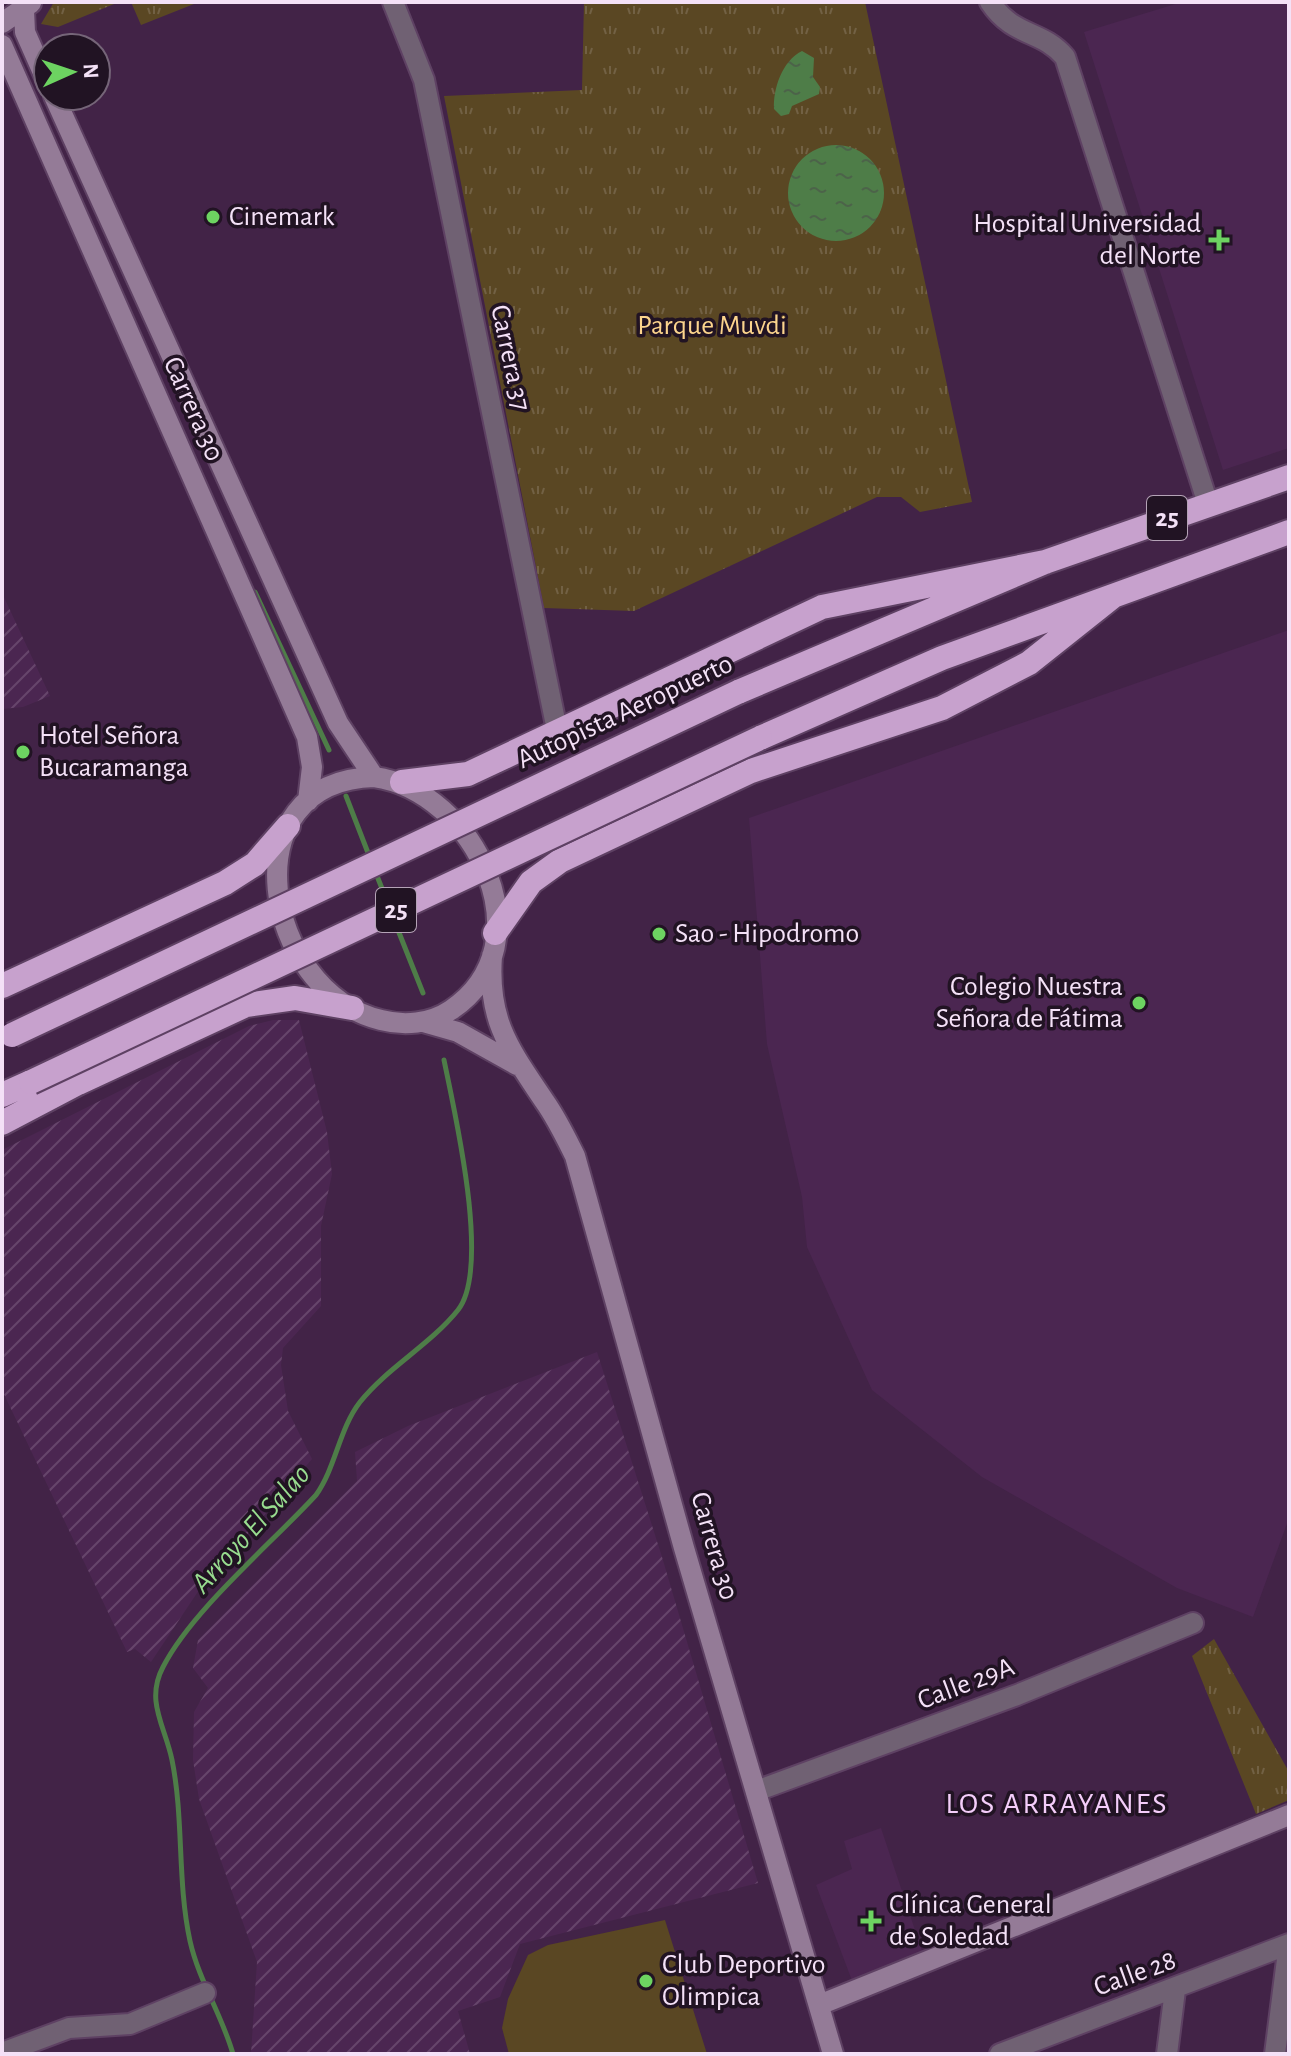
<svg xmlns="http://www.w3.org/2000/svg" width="1291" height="2056" font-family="'Alegreya Sans',sans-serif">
<defs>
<pattern id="industrial-furrows" width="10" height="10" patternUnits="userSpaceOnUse" patternTransform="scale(2)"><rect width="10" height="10" fill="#4b2651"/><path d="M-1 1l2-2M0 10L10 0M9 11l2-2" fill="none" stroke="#66456b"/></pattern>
<pattern id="park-tufts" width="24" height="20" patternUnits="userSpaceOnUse" patternTransform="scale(2)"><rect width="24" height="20" fill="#5a4723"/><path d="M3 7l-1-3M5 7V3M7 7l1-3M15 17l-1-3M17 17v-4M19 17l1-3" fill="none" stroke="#726144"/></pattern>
<pattern id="water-ripples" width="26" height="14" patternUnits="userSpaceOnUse" patternTransform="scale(2)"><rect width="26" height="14" fill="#4e7d48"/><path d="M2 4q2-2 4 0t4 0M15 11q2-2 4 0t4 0" fill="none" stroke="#4c6349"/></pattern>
</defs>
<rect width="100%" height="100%" fill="#422347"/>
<path fill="#4b2651" d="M 1182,2 L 1289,2 L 1289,448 L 1223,470 L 1084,32 Z
M 1289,630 L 1289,1518 L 1253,1617 L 1177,1588 L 982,1477 L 872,1390 L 807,1247 L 802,1197 L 767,1044 L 749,818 Z
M 881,1828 L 924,1957 L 854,1986 L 816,1885 L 852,1869 L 844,1841 Z"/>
<path fill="url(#industrial-furrows)" d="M 2,593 L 50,696 L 23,707 L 2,709 Z
M 273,1020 L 299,1020 L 327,1132 L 332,1174 L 321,1226 L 321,1306 L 283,1348 L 281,1365 L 288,1411 L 312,1459 L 197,1593 L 151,1662 L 135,1649 L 127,1652 L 2,1390 L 2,1150 L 249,1026 Z
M 597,1352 L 662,1557 L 758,1883 L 520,1944 L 500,1997 L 458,2011 L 470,2054 L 251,2054 L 257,1962 L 199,1799 L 193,1760 L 194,1712 L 208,1688 L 193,1668 L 198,1640 L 357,1481 L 355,1452 L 408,1426 Z"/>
<path fill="#5a4723" d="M 665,1920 L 707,2054 L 509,2054 L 502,2028 L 508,1999 L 528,1955 L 548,1945 Z"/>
<path fill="url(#park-tufts)" d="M 54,2 L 119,2 L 58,27 L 41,24 Z
M 131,2 L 199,2 L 141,25 Z
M 584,2 L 865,2 L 972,502 L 920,512 L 901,497 L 877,497 L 634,611 L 544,608 L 444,96 L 582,90 Z
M 1214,1639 L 1289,1772 L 1289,1800 L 1256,1814 L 1192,1656 Z"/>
<path fill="url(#water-ripples)" d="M 802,51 L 814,58 L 813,77 L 820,87 L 819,94 L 792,106 L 789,114 L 781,116 L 774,109 C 773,89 782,61 802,51 Z
M788 193a48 48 0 1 1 96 0a48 48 0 1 1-96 0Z"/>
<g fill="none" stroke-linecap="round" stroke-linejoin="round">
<path stroke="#4e7d48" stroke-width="5" d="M 255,592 L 329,750
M 346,796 L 370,858
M 375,871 L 389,906
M 394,920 L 423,993
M 233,2054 C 222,2015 199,1981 190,1941 C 177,1881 184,1819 172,1760 C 165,1726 145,1701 163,1667 C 192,1610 272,1543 316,1495 C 336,1467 339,1429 360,1402 C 388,1367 430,1345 458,1310 C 491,1268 455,1114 444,1060"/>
<g stroke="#5e4163" stroke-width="24">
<path id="street" d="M 393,2 L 424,80 L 557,730
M 990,2 C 1014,38 1041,29 1065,57 L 1208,504
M 756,1791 L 1017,1695 L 1193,1623
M 2,2053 L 69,2028 L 130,2024 L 205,1993
M 1000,2054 L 1289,1944
M 1167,2054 L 1175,1990
M 1275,2054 L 1289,1944"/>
</g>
<g stroke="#5e4163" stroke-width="24">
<path id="secondary" d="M 24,10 L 25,32 L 48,84
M 2,23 L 31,3
M 2,45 L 307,737 L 312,767 L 308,801
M 54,96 L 338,723 L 374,777
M 374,777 C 475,791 549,944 451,1010 C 430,1024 404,1026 381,1020 C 262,991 227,781 374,777 Z
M 492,956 C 487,1022 511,1051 545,1102 C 557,1119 566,1138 575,1156 L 684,1548 L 833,2054
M 423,1022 L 458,1032 L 517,1065
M 819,2005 L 1289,1815"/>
</g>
<g stroke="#5e4163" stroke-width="28">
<path id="highway" d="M 738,692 L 1045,562 L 1289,477
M 760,738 L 942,658 L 1289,532
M 402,782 L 468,774 L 822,607 L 1045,562
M 495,933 L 531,882 L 560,861 L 751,771 L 942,708 L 1029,663 L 1112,597
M 2,986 L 225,883 L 255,864 L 288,826
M 2,1095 L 31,1082
M 2,1123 L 78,1083 L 246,1005 L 295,998 L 352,1008"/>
</g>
<use href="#street" stroke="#706173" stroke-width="20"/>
<use href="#secondary" stroke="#947b97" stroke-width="20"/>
<use href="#highway" stroke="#c7a1cd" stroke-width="24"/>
<g stroke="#5e4163" stroke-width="28" stroke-linecap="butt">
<path id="highway-bridge" d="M 12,1035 L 738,692
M 31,1082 L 760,738"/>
</g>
<use href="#highway-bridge" stroke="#c7a1cd" stroke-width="24"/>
</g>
<g fill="#6dd361" stroke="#211323" stroke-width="3">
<circle cx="213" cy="217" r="8"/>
<path d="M1215 228h8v8h8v8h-8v8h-8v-8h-8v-8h8z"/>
<circle cx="23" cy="752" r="8"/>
<circle cx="659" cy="934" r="8"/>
<circle cx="1139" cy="1003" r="8"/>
<path d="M867 1909h8v8h8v8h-8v8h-8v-8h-8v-8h8z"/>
<circle cx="646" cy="1981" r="8"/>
</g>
<g text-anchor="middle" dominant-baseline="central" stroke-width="7" stroke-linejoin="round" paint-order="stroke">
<g fill="#211323" stroke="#b5a3b7" stroke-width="2">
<rect x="1147" y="496" width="40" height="44" rx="6"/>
<rect x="376" y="888" width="40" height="44" rx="6"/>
</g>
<g font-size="26" font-weight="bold" fill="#f4e1f7">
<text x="1167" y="518">25</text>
<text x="396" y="910">25</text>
</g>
<g font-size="28" fill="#f4e1f7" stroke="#211323" text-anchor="start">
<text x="229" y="217">Cinemark</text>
<text x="1201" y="224" text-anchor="end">Hospital Universidad<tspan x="1201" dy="32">del Norte</tspan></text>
<text x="39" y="736">Hotel Señora<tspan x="39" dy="32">Bucaramanga</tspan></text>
<text x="675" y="934">Sao - Hipodromo</text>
<text x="1123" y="987" text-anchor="end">Colegio Nuestra<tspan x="1123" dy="32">Señora de Fátima</tspan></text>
<text x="889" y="1905">Clínica General<tspan x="889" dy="32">de Soledad</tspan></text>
<text x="662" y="1965">Club Deportivo<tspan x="662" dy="32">Olimpica</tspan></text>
</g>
<g font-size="28" fill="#fcd48d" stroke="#211323">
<text x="712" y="326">Parque Muvdi</text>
</g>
<g font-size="28" fill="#f4e1f7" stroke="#211323">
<text transform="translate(510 358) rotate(78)">Carrera 37</text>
<text transform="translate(193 409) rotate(66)">Carrera 30</text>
<text transform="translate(625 712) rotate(-25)">Autopista Aeropuerto</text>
<text transform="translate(714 1546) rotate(74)">Carrera 30</text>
<text transform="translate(966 1684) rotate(-21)">Calle 29A</text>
<text transform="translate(1135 1974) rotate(-20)">Calle 28</text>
</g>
<g font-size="30" font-style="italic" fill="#98dc8f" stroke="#211323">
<text transform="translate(251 1529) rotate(-48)">Arroyo El Salao</text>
</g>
<g font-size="30" letter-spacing="2" fill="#f4cdfa" stroke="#211323">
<text x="1057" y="1804">LOS ARRAYANES</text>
</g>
</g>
<rect width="1291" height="2056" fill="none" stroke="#f4e1f7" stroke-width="8"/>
<g transform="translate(72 72) rotate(87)"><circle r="38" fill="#211323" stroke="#756578" stroke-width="2"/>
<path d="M0-6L14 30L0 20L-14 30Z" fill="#6dd361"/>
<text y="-12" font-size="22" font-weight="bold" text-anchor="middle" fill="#f4e1f7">N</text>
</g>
</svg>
